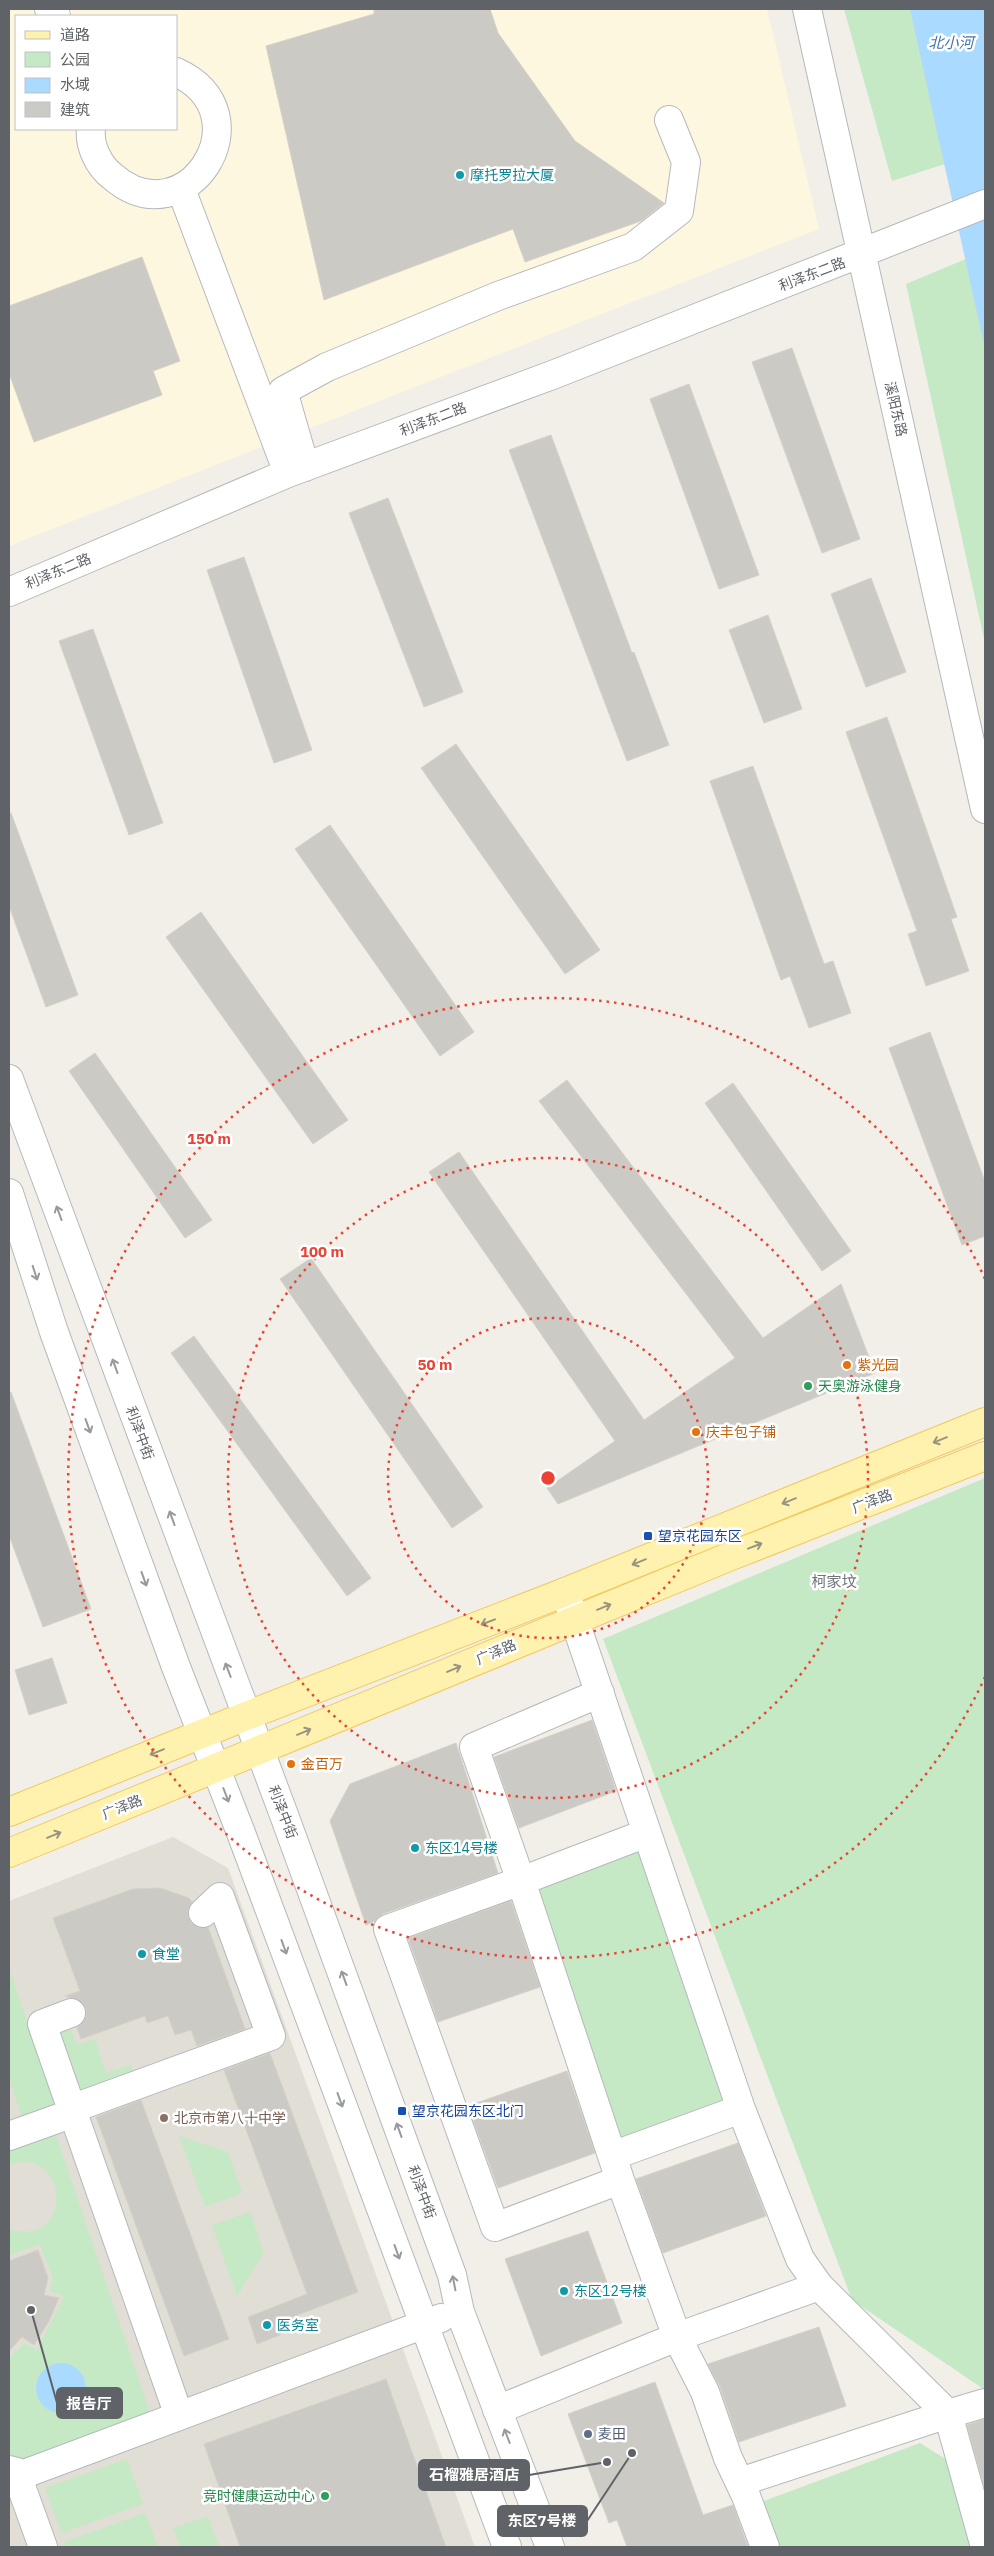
<svg xmlns="http://www.w3.org/2000/svg" width="994" height="2556" font-family="'IBM Plex Sans','Noto Sans SC',sans-serif">
<rect width="100%" height="100%" fill="#f1efe8"/>
<path fill="#fef7e0" fill-rule="evenodd" d="M 9,9 L 767,9 L 819,229 L 9,546 ZM 16,16 L 176,16 L 176,129 L 16,129 Z"/>
<path fill="#e1ded6" d="M 173,1837 L 228,1868 L 475,2547 L 9,2547 L 9,1901 Z"/>
<path fill="#c5e8c5" fill-rule="evenodd" d="M 844,9 L 985,9 L 985,151 L 892,181 Z
M 985,251 L 985,643 L 906,284 Z
M 985,1478 L 985,2390 L 852,2300 L 603,1639 Z
M 643,1838 L 734,2109 L 623,2150 L 524,1883 Z
M 9,1968 L 56,2108 L 23,2120 L 9,2079 Z
M 70,2027 L 77,2045 L 95,2039 L 106,2073 L 131,2065 L 135,2074 L 75,2094 L 54,2032 Z
M 55,2132 L 150,2413 L 20,2461 L 9,2460 L 9,2358 L 24,2343 L 37,2350 L 64,2296 L 49,2291 L 53,2279 L 40,2244 L 9,2255 L 9,2229 C 74,2250 70,2143 9,2165 L 9,2150 ZM 53,2364 L 86,2384 L 83,2400 L 35,2389 L 40,2374 Z
M 179,2136 L 228,2152 L 242,2193 L 205,2207 Z
M 250,2212 L 264,2253 L 237,2296 L 212,2225 Z
M 920,2443 L 971,2475 L 985,2547 L 778,2547 L 761,2502 Z
M 127,2459 L 143,2504 L 62,2533 L 45,2488 Z
M 145,2513 L 158,2547 L 66,2547 L 64,2542 Z
M 208,2516 L 219,2547 L 180,2547 L 173,2528 Z"/>
<path fill="#aadaff" d="M 910,9 L 985,9 L 985,349 Z
M36 2388a25 25 0 1 1 50 0a25 25 0 1 1-50 0Z"/>
<path fill="#cccac5" stroke="#d6d1c6" d="M 374,9 L 490,9 L 498,33 L 575,141 L 664,203 L 641,221 L 525,262 L 513,229 L 324,300 L 266,46 L 374,14 Z
M 142,257 L 180,361 L 153,371 L 162,395 L 34,442 L 9,373 L 9,306 Z
M 792,348 L 860,539 L 822,553 L 752,362 Z
M 689,384 L 759,575 L 719,589 L 650,399 Z
M 551,435 L 632,653 L 634,652 L 669,745 L 627,761 L 509,450 Z
M 388,498 L 463,692 L 424,707 L 349,513 Z
M 244,557 L 312,750 L 274,763 L 207,570 Z
M 871,578 L 906,672 L 866,687 L 831,594 Z
M 768,615 L 802,709 L 764,723 L 729,630 Z
M 93,629 L 163,823 L 129,835 L 59,641 Z
M 887,717 L 957,917 L 951,919 L 969,971 L 926,986 L 908,934 L 917,931 L 846,732 Z
M 456,744 L 600,950 L 565,974 L 421,768 Z
M 753,766 L 824,964 L 833,961 L 851,1013 L 809,1028 L 790,976 L 781,980 L 710,781 Z
M 9,813 L 11,813 L 78,995 L 46,1007 L 9,906 Z
M 330,825 L 474,1032 L 440,1056 L 295,849 Z
M 201,912 L 348,1120 L 313,1144 L 166,937 Z
M 930,1032 L 985,1182 L 985,1236 L 962,1245 L 889,1048 Z
M 95,1053 L 212,1220 L 185,1238 L 69,1071 Z
M 567,1080 L 763,1338 L 841,1284 L 875,1373 L 558,1504 L 547,1488 L 615,1441 L 429,1172 L 459,1152 L 644,1420 L 735,1358 L 539,1101 Z
M 733,1083 L 851,1251 L 822,1271 L 705,1103 Z
M 311,1258 L 483,1507 L 452,1528 L 280,1279 Z
M 194,1336 L 371,1578 L 347,1596 L 171,1353 Z
M 11,1392 L 91,1609 L 43,1627 L 9,1535 L 9,1393 Z
M 52,1658 L 67,1703 L 29,1715 L 15,1670 Z
M 592,1720 L 616,1791 L 519,1828 L 494,1757 Z
M 456,1743 L 498,1873 L 383,1914 L 375,1921 L 366,1925 L 330,1821 L 350,1784 Z
M 160,1888 L 189,1898 L 192,1902 L 188,1909 L 188,1916 L 191,1923 L 199,1928 L 208,1927 L 245,2029 L 197,2046 L 191,2030 L 175,2035 L 168,2016 L 147,2023 L 145,2016 L 81,2039 L 77,2028 L 83,2022 L 86,2016 L 86,2008 L 80,2001 L 65,1996 L 80,1991 L 53,1918 L 133,1889 Z
M 511,1901 L 540,1987 L 438,2022 L 408,1938 Z
M 270,2053 L 358,2292 L 282,2321 L 285,2330 L 280,2335 L 257,2344 L 248,2317 L 307,2294 L 224,2070 Z
M 567,2071 L 595,2153 L 498,2188 L 468,2106 Z
M 141,2100 L 229,2339 L 184,2356 L 96,2117 Z
M 738,2143 L 766,2216 L 663,2253 L 636,2179 Z
M 588,2231 L 622,2323 L 541,2356 L 505,2259 Z
M 38,2250 L 48,2278 L 44,2295 L 59,2298 L 49,2321 L 34,2345 L 22,2337 L 9,2351 L 9,2261 Z
M 819,2327 L 846,2406 L 739,2442 L 720,2387 L 708,2364 Z
M 386,2379 L 446,2547 L 240,2547 L 204,2444 Z
M 655,2382 L 703,2515 L 733,2505 L 748,2547 L 627,2547 L 617,2520 L 609,2523 L 568,2414 Z
M 985,2419 L 985,2490 L 967,2425 Z"/>
<g fill="none" stroke-linecap="round" stroke-linejoin="round">
<g stroke="#b5b8bc" stroke-width="30">
<path id="minor" d="M 49,9 L 56,16
M 807,9 L 985,809
M 91,129 C 89,146 99,166 112,176 C 186,241 268,114 176,72
M 181,189 L 288,473
M 305,467 L 283,391 L 327,367 L 498,296 L 633,247 L 679,211 L 686,162 L 669,120
M 9,592 L 288,473 L 555,374 L 985,204
M 9,1079 L 284,1815 L 452,2275 L 460,2312 L 550,2547
M 9,1193 L 54,1332 L 176,1667 L 241,1833 L 507,2547
M 565,1592 L 741,2109 L 800,2259 L 819,2286 L 948,2414 L 985,2403
M 600,1693 L 474,1747 L 521,1881 L 388,1929 L 495,2227 L 620,2180
M 647,1833 L 521,1881 L 620,2180 L 677,2337 L 819,2286
M 71,2013 L 42,2024 L 179,2416
M 9,2136 L 65,2116 L 71,2109 L 271,2036 L 220,1897 L 203,1913
M 612,2156 L 741,2109
M 497,2410 L 677,2337 L 705,2392 L 728,2458 L 746,2496 L 765,2547
M 9,2470 L 24,2474 L 441,2318
M 24,2474 L 21,2486 L 43,2547
M 740,2482 L 948,2414 L 985,2547"/>
</g>
<g stroke="#f2c960" stroke-width="30">
<path id="major" d="M 9,1812 L 246,1716 L 565,1592 L 985,1422
M 9,1853 L 731,1556 L 985,1456"/>
</g>
<use href="#minor" stroke="#fff" stroke-width="28"/>
<use href="#major" stroke="#fff2af" stroke-width="28"/>
</g>
<defs><path id="oneway-shaft" d="M-6 0H5M1.5-3L5.5 0L1.5 3" fill="none" stroke-width="1.6" stroke-linecap="round" stroke-linejoin="round" transform="scale(1.25)"/></defs>
<g stroke="#979a9d">
<use href="#oneway-shaft" transform="translate(59 1213) rotate(-110)"/>
<use href="#oneway-shaft" transform="translate(35 1273) rotate(72)"/>
<use href="#oneway-shaft" transform="translate(115 1366) rotate(-110)"/>
<use href="#oneway-shaft" transform="translate(88 1426) rotate(70)"/>
<use href="#oneway-shaft" transform="translate(172 1518) rotate(-110)"/>
<use href="#oneway-shaft" transform="translate(144 1579) rotate(70)"/>
<use href="#oneway-shaft" transform="translate(228 1670) rotate(-111)"/>
<use href="#oneway-shaft" transform="translate(226 1795) rotate(69)"/>
<use href="#oneway-shaft" transform="translate(284 1947) rotate(70)"/>
<use href="#oneway-shaft" transform="translate(344 1978) rotate(-110)"/>
<use href="#oneway-shaft" transform="translate(340 2100) rotate(70)"/>
<use href="#oneway-shaft" transform="translate(399 2130) rotate(-110)"/>
<use href="#oneway-shaft" transform="translate(397 2252) rotate(70)"/>
<use href="#oneway-shaft" transform="translate(454 2283) rotate(-101)"/>
<use href="#oneway-shaft" transform="translate(507 2436) rotate(-111)"/>
</g>
<g stroke="#979581">
<use href="#oneway-shaft" transform="translate(940 1440) rotate(158)"/>
<use href="#oneway-shaft" transform="translate(789 1501) rotate(158)"/>
<use href="#oneway-shaft" transform="translate(755 1546) rotate(-21)"/>
<use href="#oneway-shaft" transform="translate(639 1562) rotate(158)"/>
<use href="#oneway-shaft" transform="translate(604 1607) rotate(-22)"/>
<use href="#oneway-shaft" transform="translate(488 1622) rotate(159)"/>
<use href="#oneway-shaft" transform="translate(454 1669) rotate(-23)"/>
<use href="#oneway-shaft" transform="translate(304 1732) rotate(-23)"/>
<use href="#oneway-shaft" transform="translate(157 1752) rotate(158)"/>
<use href="#oneway-shaft" transform="translate(54 1835) rotate(-22)"/>
</g>
<g fill="none" stroke="#ea4335" stroke-width="2.5" stroke-dasharray="2.5 5">
<circle cx="548" cy="1478" r="160"/>
<circle cx="548" cy="1478" r="320"/>
<path d="M985 1677A480 480 0 1 1 985 1279"/>
</g>
<g fill="#0f9aa8" stroke="#fff" stroke-width="2">
<circle cx="460" cy="175" r="5"/>
<circle cx="415" cy="1848" r="5"/>
<circle cx="142" cy="1954" r="5"/>
<circle cx="564" cy="2291" r="5"/>
<circle cx="267" cy="2325" r="5"/>
</g>
<g fill="#e8710a" stroke="#fff" stroke-width="2">
<circle cx="847" cy="1365" r="5"/>
<circle cx="696" cy="1432" r="5"/>
<circle cx="291" cy="1764" r="5"/>
</g>
<g fill="#2e9e5b" stroke="#fff" stroke-width="2">
<circle cx="808" cy="1386" r="5"/>
<circle cx="325" cy="2496" r="5"/>
</g>
<g fill="#1a4fb4" stroke="#fff" stroke-width="2">
<rect x="643" y="1531" width="10" height="10" rx="2.5"/>
<rect x="397" y="2106" width="10" height="10" rx="2.5"/>
</g>
<circle fill="#8d6e63" stroke="#fff" stroke-width="2" cx="164" cy="2118" r="5"/>
<circle fill="#5c6f8a" stroke="#fff" stroke-width="2" cx="588" cy="2434" r="5"/>
<g text-anchor="middle" dominant-baseline="central" stroke-width="5" stroke-linejoin="round" paint-order="stroke">
<g font-size="14" fill="#0d838f" stroke="#fff" text-anchor="start">
<text x="470" y="175">摩托罗拉大厦</text>
<text x="425" y="1848">东区14号楼</text>
<text x="152" y="1954">食堂</text>
<text x="574" y="2291">东区12号楼</text>
<text x="277" y="2325">医务室</text>
</g>
<g font-size="14" fill="#5f6368" stroke="#fff">
<text transform="translate(812 274) rotate(-21)">利泽东二路</text>
<text transform="translate(896 409) rotate(77)">溪阳东路</text>
<text transform="translate(433 419) rotate(-21)">利泽东二路</text>
<text transform="translate(58 571) rotate(-23)">利泽东二路</text>
<text transform="translate(140 1433) rotate(70)">利泽中街</text>
<text transform="translate(872 1501) rotate(-21)">广泽路</text>
<text transform="translate(496 1652) rotate(-23)">广泽路</text>
<text transform="translate(122 1807) rotate(-22)">广泽路</text>
<text transform="translate(283 1812) rotate(69)">利泽中街</text>
<text transform="translate(422 2192) rotate(70)">利泽中街</text>
</g>
<g font-size="14" fill="#c56008" stroke="#fff" text-anchor="start">
<text x="857" y="1365">紫光园</text>
<text x="706" y="1432">庆丰包子铺</text>
<text x="301" y="1764">金百万</text>
</g>
<g font-size="14" fill="#27864d" stroke="#fff" text-anchor="start">
<text x="818" y="1386">天奥游泳健身</text>
<text x="315" y="2496" text-anchor="end">竞时健康运动中心</text>
</g>
<g font-size="14" fill="#164399" stroke="#fff" text-anchor="start">
<text x="658" y="1536">望京花园东区</text>
<text x="412" y="2111">望京花园东区北门</text>
</g>
<g font-size="14" fill="#785e54" stroke="#fff" text-anchor="start">
<text x="174" y="2118">北京市第八十中学</text>
</g>
<g font-size="14" fill="#4e5e75" stroke="#fff" text-anchor="start">
<text x="598" y="2434">麦田</text>
</g>
<g font-size="15" font-style="italic" fill="#4174aa" stroke="#fff">
<text x="951" y="42">北小河</text>
</g>
<g font-size="15" fill="#70757a" stroke="#fff">
<text x="834" y="1581">柯家坟</text>
</g>
</g>
<circle cx="548" cy="1478" r="8" fill="#ea4335" stroke="#fff" stroke-width="2.5"/>
<g font-size="15" text-anchor="middle" font-weight="bold" fill="#ea4335" stroke="#fff" stroke-width="5" stroke-linejoin="round" paint-order="stroke">
<text x="209" y="1144">150 m</text>
<text x="322" y="1257">100 m</text>
<text x="435" y="1370">50 m</text>
</g>
<path fill="none" stroke="#5f6368" stroke-width="2" d="M31 2310L57 2403M607 2462L529 2475M632 2453L587 2521"/>
<g fill="#5f6368" stroke="#fff" stroke-width="2">
<circle cx="31" cy="2310" r="5"/>
<circle cx="607" cy="2462" r="5"/>
<circle cx="632" cy="2453" r="5"/>
</g>
<g fill="#5f6368" stroke="#5f6368" stroke-width="2">
<rect x="57" y="2388" width="65" height="30" rx="5"/>
<rect x="419" y="2460" width="110" height="30" rx="5"/>
<rect x="498" y="2506" width="89" height="30" rx="5"/>
</g>
<g font-size="15" text-anchor="middle" font-weight="bold" fill="#fff">
<text x="89" y="2409">报告厅</text>
<text x="474" y="2480">石榴雅居酒店</text>
<text x="542" y="2526">东区7号楼</text>
</g>
<rect width="994" height="2556" fill="none" stroke="#5f6368" stroke-width="20"/>
<rect x="15" y="15" width="162" height="115" fill="#ffffff" stroke="#bfc1c3"/>
<rect x="25" y="31" width="25" height="8" fill="#fff2af" stroke="#bfc1c3"/>
<text x="60" y="40" font-size="15" fill="#5f6368">道路</text>
<rect x="25" y="52" width="25" height="15" fill="#c5e8c5" stroke="#bfc1c3"/>
<text x="60" y="65" font-size="15" fill="#5f6368">公园</text>
<rect x="25" y="78" width="25" height="15" fill="#aadaff" stroke="#bfc1c3"/>
<text x="60" y="90" font-size="15" fill="#5f6368">水域</text>
<rect x="25" y="102" width="25" height="15" fill="#cccac5" stroke="#bfc1c3"/>
<text x="60" y="115" font-size="15" fill="#5f6368">建筑</text>
</svg>
